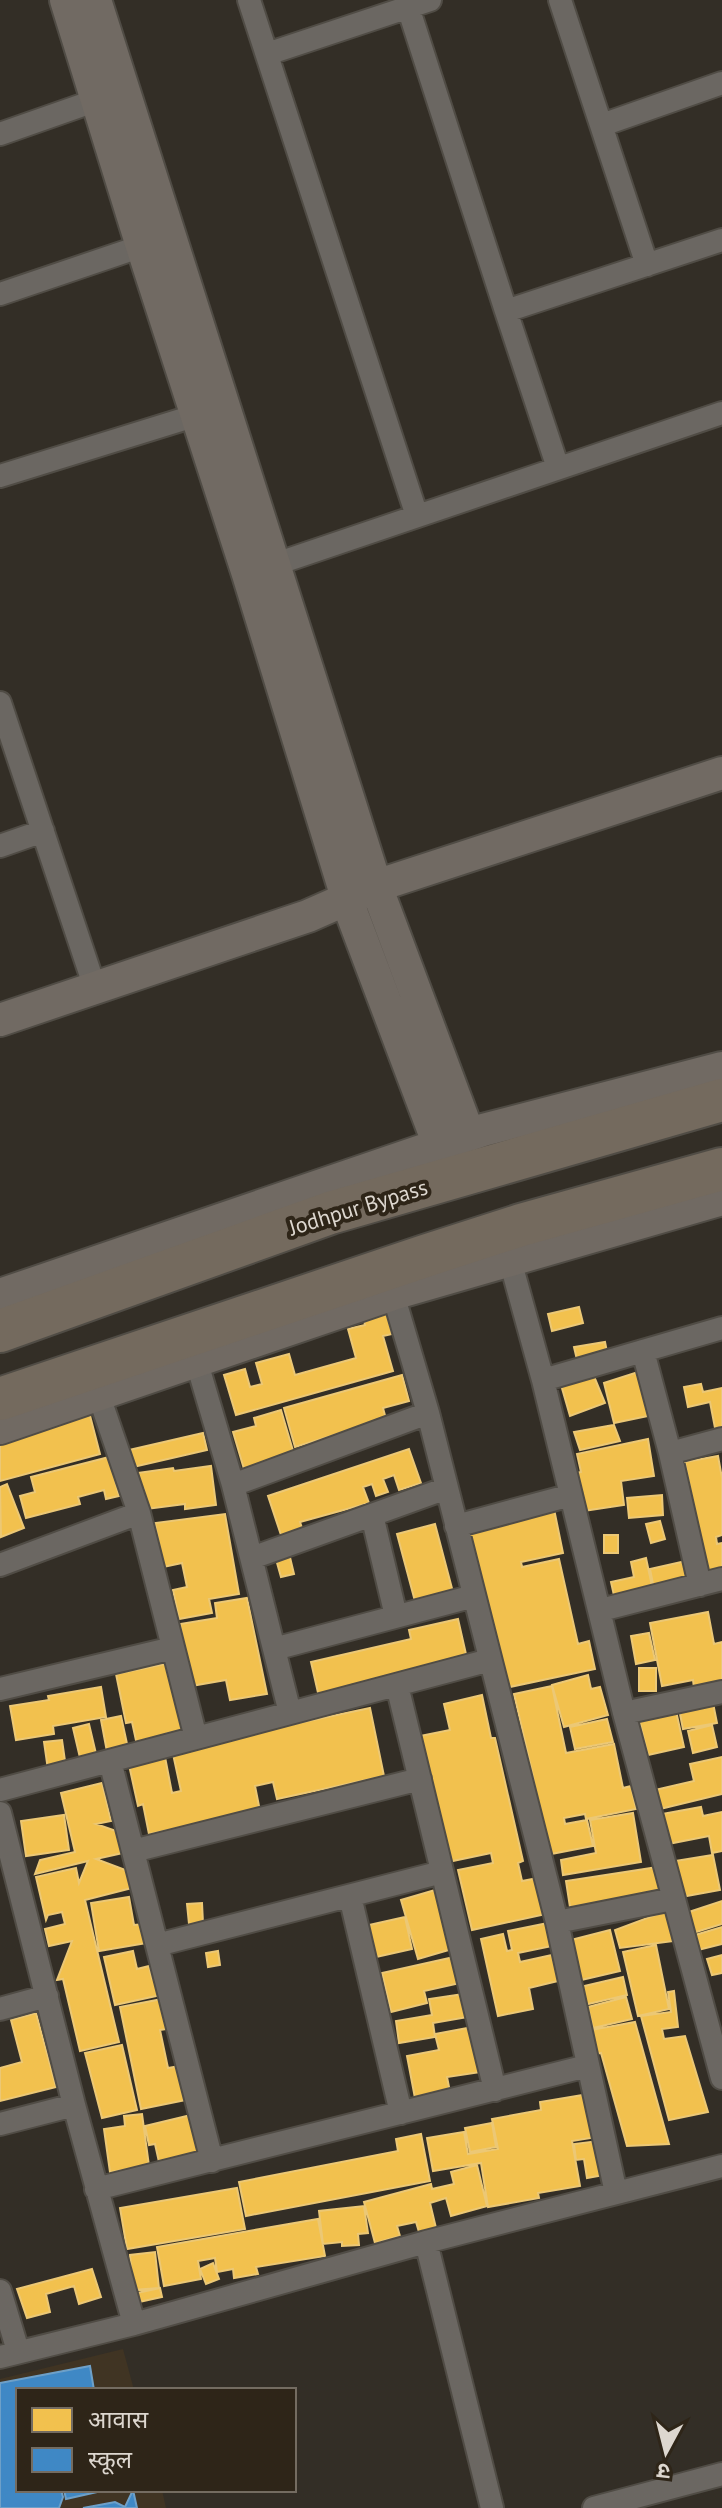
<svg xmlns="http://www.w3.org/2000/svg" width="722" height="2508" font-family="'PT Sans','Noto Sans Devanagari',sans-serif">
<rect width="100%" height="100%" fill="#332e26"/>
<path fill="#403423" d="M 123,2349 L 134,2390 L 18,2390 L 18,2490 L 162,2490 L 166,2508 L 0,2508 L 0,2379 Z"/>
<path fill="#f2c14e" stroke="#ecc875" stroke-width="2" d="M 579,1307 L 583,1323 L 552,1331 L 548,1314 Z
M 386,1309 L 392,1334 L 383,1336 L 393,1371 L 236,1415 L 224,1375 L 245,1369 L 250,1387 L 262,1384 L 256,1363 L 289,1354 L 295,1375 L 356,1358 L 348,1329 L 365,1325 L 363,1316 Z
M 605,1342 L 608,1357 L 578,1364 L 574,1347 Z
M 591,1369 L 605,1403 L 570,1416 L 559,1378 Z
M 638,1372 L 648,1416 L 614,1423 L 604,1383 Z
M 402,1375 L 409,1401 L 383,1408 L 386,1419 L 295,1447 L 284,1408 Z
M 701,1384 L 703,1392 L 722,1388 L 722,1427 L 715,1428 L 710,1402 L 688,1407 L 684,1387 Z
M 87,1404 L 100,1454 L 0,1481 L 0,1432 Z
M 281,1410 L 294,1454 L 244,1469 L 233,1432 L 256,1426 L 254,1418 Z
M 614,1425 L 620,1441 L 580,1450 L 574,1432 Z
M 203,1433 L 207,1450 L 133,1467 L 129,1450 Z
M 648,1439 L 654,1476 L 621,1481 L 624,1505 L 583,1511 L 576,1473 L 581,1472 L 577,1454 Z
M 409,1449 L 421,1483 L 399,1490 L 394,1475 L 383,1479 L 388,1492 L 376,1496 L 372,1484 L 363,1487 L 369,1503 L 300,1522 L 302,1528 L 281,1535 L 268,1496 Z
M 718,1456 L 722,1478 L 722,1535 L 716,1537 L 717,1544 L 722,1543 L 722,1572 L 707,1575 L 685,1462 Z
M 109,1457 L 119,1496 L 106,1499 L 104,1490 L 78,1497 L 80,1504 L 26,1518 L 20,1496 L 35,1492 L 31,1477 Z
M 211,1466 L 216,1505 L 185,1509 L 185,1504 L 147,1509 L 144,1489 L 139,1490 L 137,1473 L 173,1468 L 174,1471 Z
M 7,1484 L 24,1528 L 1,1537 L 0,1487 Z
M 662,1495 L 663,1515 L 629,1518 L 627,1498 Z
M 554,1509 L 563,1553 L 521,1562 L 522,1567 L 559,1559 L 578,1644 L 589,1641 L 595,1669 L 505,1688 L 480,1572 L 477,1572 L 468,1527 Z
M 225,1514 L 239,1594 L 209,1599 L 212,1613 L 179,1619 L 173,1590 L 187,1587 L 182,1563 L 163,1567 L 155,1523 Z
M 660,1521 L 665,1539 L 651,1543 L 646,1524 Z
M 435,1524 L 454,1596 L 416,1605 L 397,1534 Z
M 604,1535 L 618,1535 L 618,1553 L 604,1553 Z
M 288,1549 L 294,1574 L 281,1577 L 274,1552 Z
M 646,1558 L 653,1591 L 615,1600 L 611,1582 L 634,1577 L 631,1562 Z
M 686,1561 L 691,1581 L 654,1589 L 650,1569 Z
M 247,1598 L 267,1694 L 230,1700 L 226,1680 L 191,1686 L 180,1624 L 217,1618 L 215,1603 Z
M 708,1612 L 714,1644 L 722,1642 L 722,1682 L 694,1688 L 693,1680 L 662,1686 L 650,1623 Z
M 458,1619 L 468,1663 L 319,1697 L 311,1662 L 411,1639 L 409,1630 Z
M 649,1633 L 655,1660 L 636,1664 L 631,1636 Z
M 170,1663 L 184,1730 L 167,1733 L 168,1739 L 137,1745 L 132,1722 L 126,1723 L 116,1674 Z
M 639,1668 L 656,1668 L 656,1691 L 639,1691 Z
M 588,1675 L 591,1689 L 600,1687 L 608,1715 L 564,1727 L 552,1685 Z
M 552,1686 L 566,1753 L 614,1744 L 623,1788 L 631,1786 L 636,1809 L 586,1819 L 585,1814 L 564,1818 L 565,1824 L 587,1820 L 593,1846 L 546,1855 L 533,1776 L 514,1694 Z
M 101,1687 L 106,1717 L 53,1726 L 54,1734 L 16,1740 L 10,1706 L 49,1700 L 48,1696 Z
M 482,1695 L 491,1738 L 495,1738 L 523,1861 L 518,1863 L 522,1881 L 538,1878 L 546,1914 L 472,1930 L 458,1870 L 493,1863 L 491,1853 L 448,1862 L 420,1736 L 450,1730 L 444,1704 Z
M 713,1703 L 717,1723 L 683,1729 L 679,1709 Z
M 370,1708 L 384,1776 L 277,1799 L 273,1782 L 255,1786 L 260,1811 L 149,1834 L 143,1804 L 138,1806 L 129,1765 L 165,1757 L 172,1793 L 181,1791 L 173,1754 L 204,1743 Z
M 676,1711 L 684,1747 L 648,1755 L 639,1719 Z
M 121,1716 L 129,1753 L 108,1757 L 101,1720 Z
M 607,1719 L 613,1742 L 575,1749 L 570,1727 Z
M 89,1724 L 97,1758 L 81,1762 L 73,1728 Z
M 712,1725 L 717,1747 L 693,1753 L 688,1731 Z
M 62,1740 L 66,1768 L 48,1770 L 44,1742 Z
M 722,1757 L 722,1794 L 660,1809 L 655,1790 L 694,1781 L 690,1764 Z
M 102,1783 L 111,1821 L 96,1824 L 119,1832 L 123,1853 L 96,1859 L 128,1871 L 132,1888 L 85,1900 L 119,2042 L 80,2051 L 63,1979 L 57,1980 L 72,1941 L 49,1946 L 45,1929 L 65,1924 L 62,1912 L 48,1915 L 46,1920 L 36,1877 L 76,1868 L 79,1883 L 88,1861 L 35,1874 L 40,1860 L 75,1852 L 61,1793 Z
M 701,1807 L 703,1816 L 722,1812 L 722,1851 L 712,1853 L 709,1836 L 668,1844 L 662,1814 Z
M 633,1813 L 641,1862 L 563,1875 L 561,1860 L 596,1853 L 590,1820 Z
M 64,1815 L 69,1850 L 26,1856 L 21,1821 Z
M 713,1855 L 720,1890 L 681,1897 L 675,1861 Z
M 658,1867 L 662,1893 L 570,1907 L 566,1881 Z
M 435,1890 L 452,1949 L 418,1959 L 401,1900 Z
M 129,1897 L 134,1925 L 144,1924 L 147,1943 L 99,1951 L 91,1903 Z
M 722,1901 L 722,1924 L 693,1933 L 686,1913 Z
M 202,1903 L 203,1923 L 189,1924 L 187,1904 Z
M 666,1911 L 674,1941 L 620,1948 L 615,1930 Z
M 405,1917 L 412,1949 L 376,1957 L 369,1925 Z
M 548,1923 L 552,1946 L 518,1953 L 520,1962 L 552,1955 L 558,1981 L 529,1988 L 533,2009 L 498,2016 L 481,1939 L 503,1934 L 507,1951 L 512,1950 L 508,1931 Z
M 722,1927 L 722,1944 L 698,1950 L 695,1935 Z
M 610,1930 L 620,1971 L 577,1981 L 567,1941 Z
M 656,1945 L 669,2009 L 638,2016 L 623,1952 Z
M 133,1951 L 137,1969 L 149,1966 L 152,1979 L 157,1978 L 161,1995 L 115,2005 L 104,1957 Z
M 218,1951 L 220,1965 L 208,1967 L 206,1953 Z
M 722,1955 L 722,1973 L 712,1975 L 707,1959 Z
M 454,1957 L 460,1983 L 424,1991 L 427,2003 L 391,2012 L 382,1973 Z
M 623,1977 L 627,1995 L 584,2005 L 580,1987 Z
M 674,1991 L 678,2027 L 662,2029 L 664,2039 L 685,2036 L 708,2112 L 669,2120 L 641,2016 L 671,2012 L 668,1992 Z
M 464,1994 L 468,2017 L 433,2023 L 435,2037 L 399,2043 L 396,2021 L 432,2015 L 429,1999 Z
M 626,1997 L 632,2019 L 593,2028 L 588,2007 Z
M 162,1999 L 167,2029 L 160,2030 L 168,2068 L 180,2066 L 186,2100 L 141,2109 L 120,2007 Z
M 36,2013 L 56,2087 L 0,2101 L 0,2068 L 22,2062 L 11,2020 Z
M 635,2022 L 669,2144 L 627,2146 L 601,2053 L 595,2054 L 591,2030 Z
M 473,2027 L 481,2072 L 447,2077 L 450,2092 L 415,2098 L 407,2056 L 439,2050 L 435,2034 Z
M 122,2045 L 137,2110 L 102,2118 L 85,2053 Z
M 589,2094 L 597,2137 L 572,2141 L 580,2186 L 538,2193 L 539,2198 L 488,2207 L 481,2163 L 433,2171 L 427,2138 L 464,2132 L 468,2154 L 498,2149 L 492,2119 L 541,2110 L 540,2102 Z
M 142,2114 L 149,2166 L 110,2172 L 104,2129 L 125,2126 L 124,2116 Z
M 191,2115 L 201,2151 L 159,2162 L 155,2144 L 149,2145 L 145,2126 Z
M 492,2123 L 496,2147 L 470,2152 L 465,2128 Z
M 421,2134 L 430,2181 L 246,2216 L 239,2182 L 398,2151 L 396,2139 Z
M 598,2141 L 604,2175 L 587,2178 L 584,2159 L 576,2160 L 574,2144 Z
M 477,2165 L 487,2206 L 451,2216 L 446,2198 L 430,2203 L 436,2228 L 419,2232 L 416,2222 L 397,2226 L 400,2236 L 375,2243 L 364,2202 L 431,2184 L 432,2189 L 454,2184 L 451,2172 Z
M 237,2188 L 245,2229 L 127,2249 L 120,2208 Z
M 364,2206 L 368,2233 L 358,2234 L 359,2245 L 342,2246 L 342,2242 L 323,2244 L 319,2211 Z
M 318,2219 L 325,2256 L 256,2267 L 258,2274 L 234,2278 L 233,2269 L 217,2272 L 215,2258 L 198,2261 L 201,2279 L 164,2286 L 157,2247 Z
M 155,2252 L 159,2288 L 133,2290 L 130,2255 Z
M 213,2263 L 219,2279 L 206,2284 L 200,2269 Z
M 92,2269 L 101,2297 L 79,2304 L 74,2286 L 46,2294 L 50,2312 L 27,2318 L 17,2289 Z
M 160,2288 L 162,2297 L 139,2302 L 137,2293 Z"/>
<path fill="#3f88c5" stroke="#6ea0c8" stroke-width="2" d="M 90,2366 L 94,2390 L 18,2390 L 18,2490 L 61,2490 L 63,2497 L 59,2508 L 0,2508 L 0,2383 Z
M 64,2490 L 106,2490 L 66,2499 Z
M 133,2490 L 137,2508 L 83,2508 L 115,2502 L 125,2507 Z"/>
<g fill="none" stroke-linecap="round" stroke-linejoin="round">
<g stroke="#504c45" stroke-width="26">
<path id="street" d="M 249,0 L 417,516
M 560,0 L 647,265
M 408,7 L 506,311
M 267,54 L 430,0
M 602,125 L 722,83
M 0,134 L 97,100
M 0,294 L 142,246
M 558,468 L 506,311 L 722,240
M 0,476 L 197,415
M 261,569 L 722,413
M 0,703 L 95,988
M 0,846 L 43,831
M 510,1260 L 543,1380 L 624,1713 L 722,2078
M 393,1294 L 428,1413 L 557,1922 L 616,2193
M 643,1351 L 670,1453 L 700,1585
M 197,1363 L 233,1485 L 290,1713
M 543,1380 L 722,1328
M 98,1393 L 139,1513 L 196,1738
M 670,1453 L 722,1439
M 233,1485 L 428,1413
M 372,1515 L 396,1616
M 456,1526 L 571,1495
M 252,1558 L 447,1488
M 0,1565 L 139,1513
M 601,1610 L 722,1579
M 274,1649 L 474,1596
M 397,1685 L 495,2090
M 0,1689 L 173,1648
M 624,1713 L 722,1692
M 110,1761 L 212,2161
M 0,1790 L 490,1660
M 0,1813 L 74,2105 L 134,2324
M 133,1851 L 420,1779
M 350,1896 L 401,2113
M 557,1922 L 673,1899
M 157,1945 L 442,1872
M 0,2009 L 47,1996
M 0,2124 L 74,2105
M 96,2189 L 587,2066
M 426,2242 L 492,2508
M 0,2291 L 18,2351
M 0,2357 L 134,2324 L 426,2242 L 722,2166
M 594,2508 L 722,2474"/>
</g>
<g stroke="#504c45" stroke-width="36">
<path id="secondary" d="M 66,0 L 142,246 L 248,574 L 352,914 L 439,1145
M 95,0 L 376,886 L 469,1135
M 0,1020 L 308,916 L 376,886 L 722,773
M 0,1295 L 483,1130 L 722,1068
M 0,1428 L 393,1294 L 722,1199"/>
</g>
<g stroke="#504c45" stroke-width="46">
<path id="highway" d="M 0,1331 L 330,1213 L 722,1100
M 0,1399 L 425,1256 L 521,1225 L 722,1169"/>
</g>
<use href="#street" stroke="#6b6762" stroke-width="22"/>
<use href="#secondary" stroke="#716a63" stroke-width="32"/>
<use href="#highway" stroke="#746a5e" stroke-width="42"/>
</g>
<g text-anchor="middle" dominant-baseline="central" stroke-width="8" stroke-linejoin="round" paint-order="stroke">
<g font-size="22" fill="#ddd7cf" stroke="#2e2518">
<text transform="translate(358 1207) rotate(-17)">Jodhpur Bypass</text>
</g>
</g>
<rect x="16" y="2388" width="280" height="104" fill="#2e2518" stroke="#746c61" stroke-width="2"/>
<rect x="32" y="2408" width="40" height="24" fill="#f2c14e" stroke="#746c61" stroke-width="2"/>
<text x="88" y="2428" font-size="24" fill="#ddd7cf">आवास</text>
<rect x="32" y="2448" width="40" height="24" fill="#3f88c5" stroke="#746c61" stroke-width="2"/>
<text x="88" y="2468" font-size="24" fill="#ddd7cf">स्कूल</text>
<g transform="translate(666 2452) rotate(187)" stroke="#2e2518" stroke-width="6" paint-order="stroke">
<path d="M0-6L14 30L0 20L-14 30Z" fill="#ddd7cf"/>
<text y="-12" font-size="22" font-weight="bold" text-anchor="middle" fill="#ddd7cf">उ</text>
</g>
</svg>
